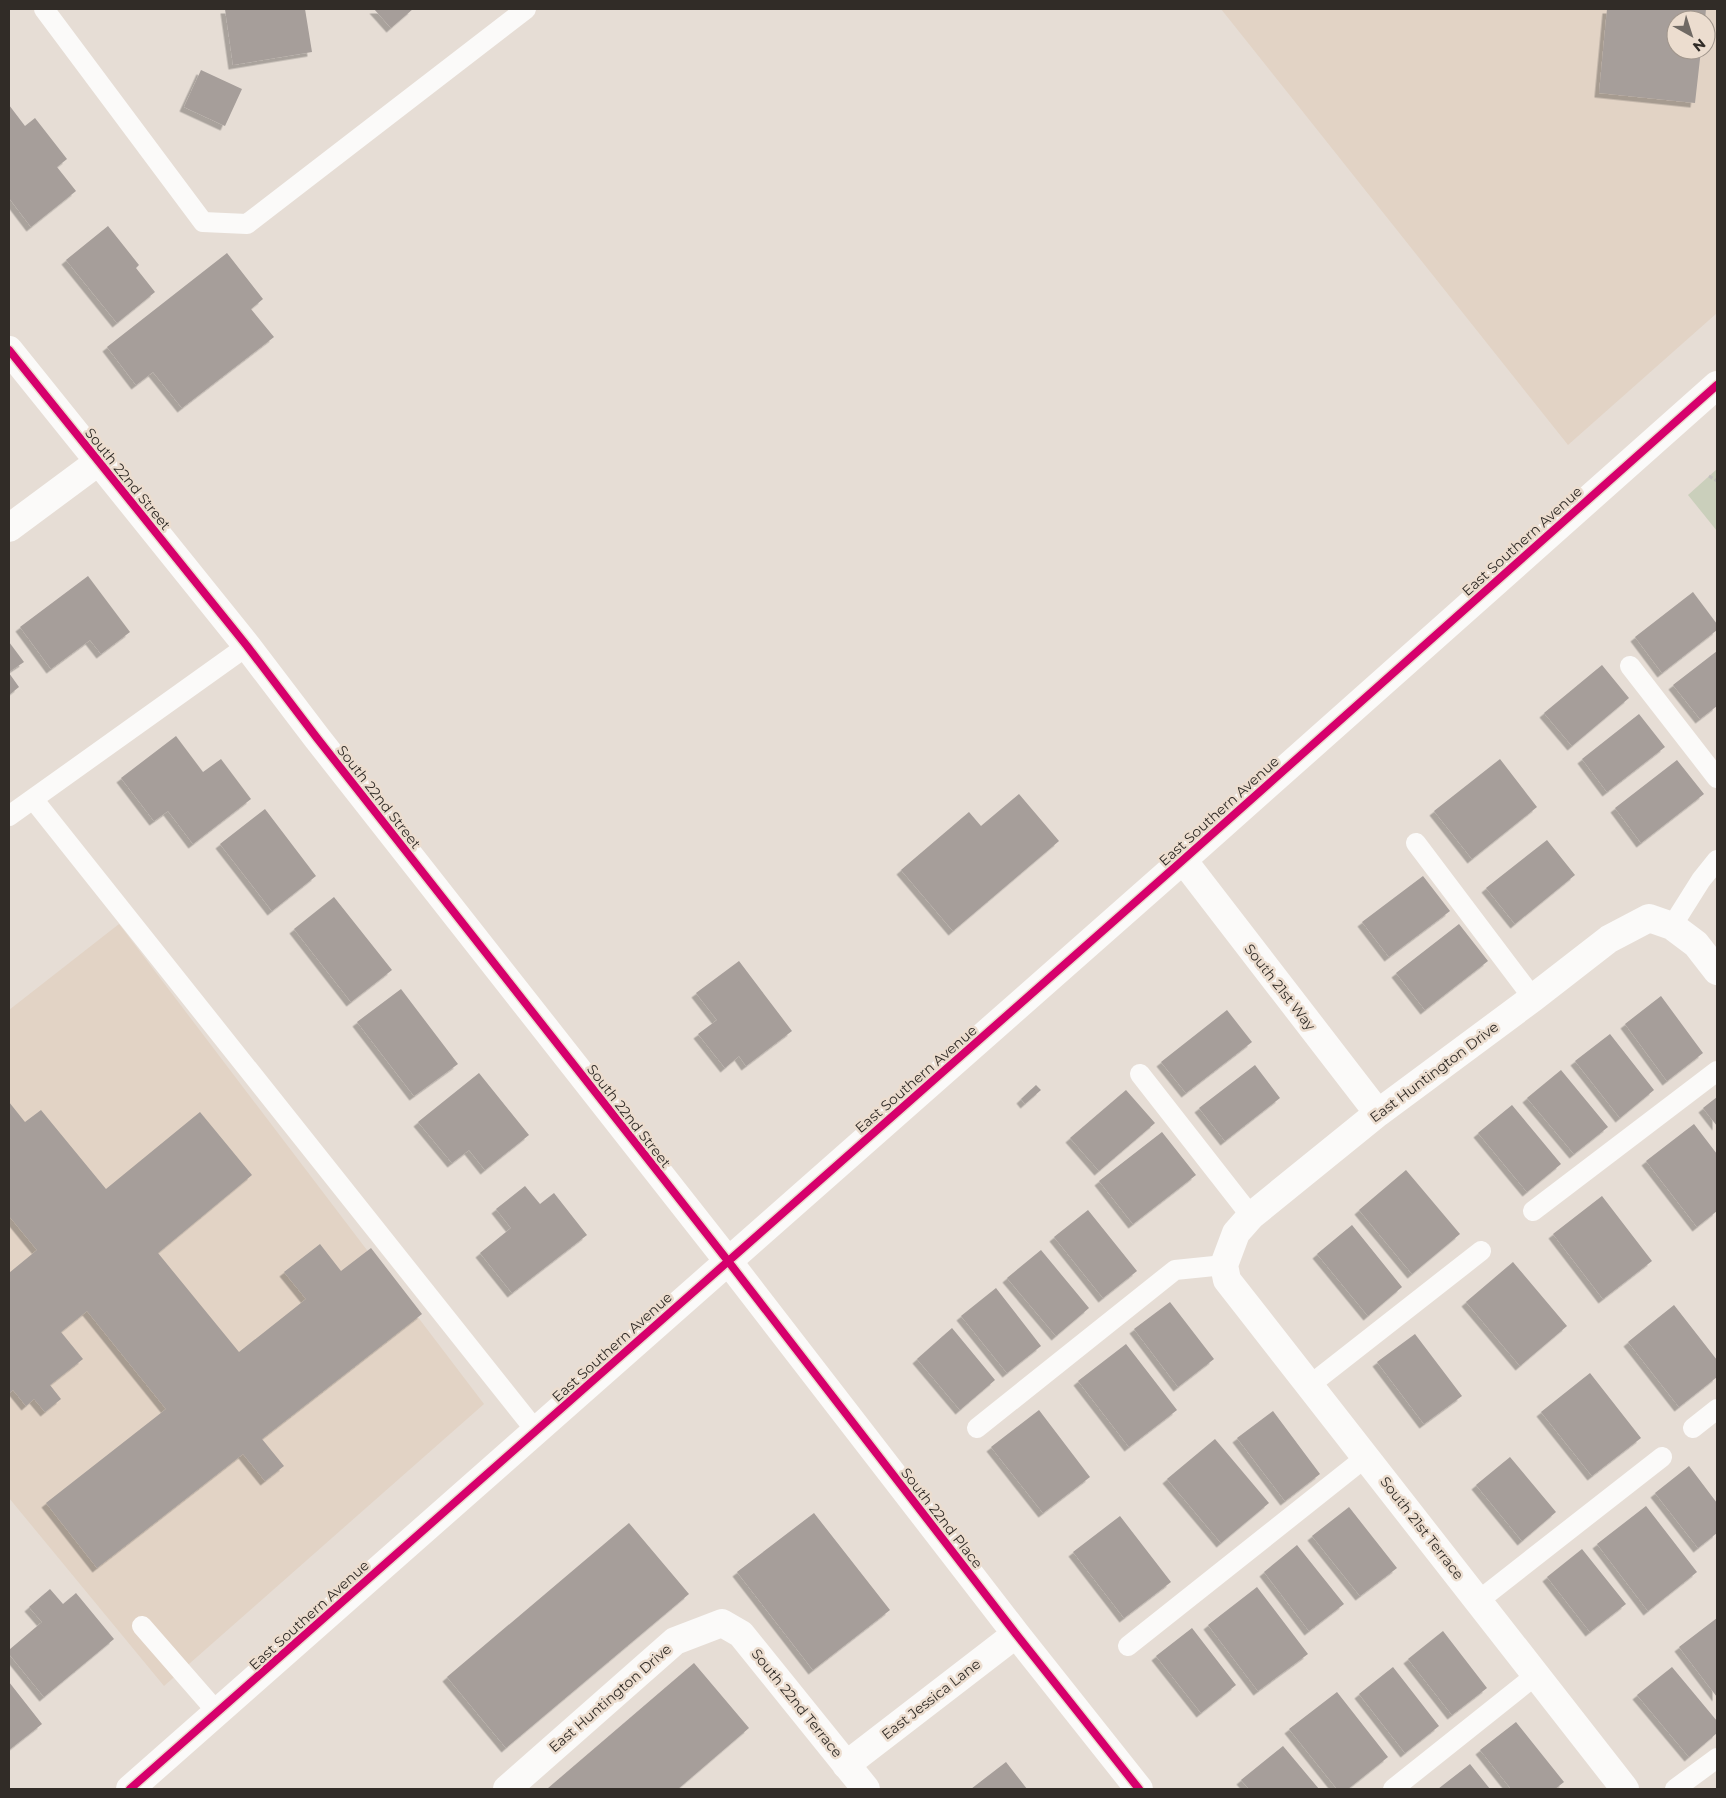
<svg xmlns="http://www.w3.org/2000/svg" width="1726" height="1798" font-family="Montserrat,sans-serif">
<defs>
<filter id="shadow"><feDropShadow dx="-4.5" dy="4.5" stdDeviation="0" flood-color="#0004"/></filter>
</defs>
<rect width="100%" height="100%" fill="#e6ddd5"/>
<path fill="#e2d3c5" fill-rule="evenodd" d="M 1221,9 L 1717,9 L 1717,313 L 1568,445 ZM 1676,20 L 1706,20 L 1706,50 L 1676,50 Z
M 119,924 L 484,1404 L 164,1686 L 9,1498 L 9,1010 Z"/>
<path fill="#cacfbb" d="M 1717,469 L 1717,531 L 1688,495 Z"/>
<path fill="#a69e9a" filter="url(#shadow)" d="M 225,9 L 305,9 L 312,52 L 233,65 Z
M 374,9 L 413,9 L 391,28 Z
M 1607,9 L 1706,9 L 1705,20 L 1676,20 L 1676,50 L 1701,50 L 1695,103 L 1599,93 Z
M 201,70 L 242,89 L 225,126 L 184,107 Z
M 9,105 L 25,126 L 35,118 L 67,159 L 57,167 L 76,191 L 31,227 L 9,198 Z
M 108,226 L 139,265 L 136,268 L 155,292 L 117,323 L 66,260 Z
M 227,253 L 263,299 L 251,309 L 274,337 L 182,408 L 153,372 L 136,385 L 107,347 Z
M 88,576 L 130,632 L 101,654 L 90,640 L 51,669 L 20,627 Z
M 1693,592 L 1717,624 L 1717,630 L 1662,673 L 1635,637 Z
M 9,642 L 24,662 L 9,672 Z
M 1717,651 L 1717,706 L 1700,719 L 1673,685 Z
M 1602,665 L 1629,698 L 1572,746 L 1544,713 Z
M 9,673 L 19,687 L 9,695 Z
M 1639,714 L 1665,747 L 1607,792 L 1582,759 Z
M 176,736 L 203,772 L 221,759 L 251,799 L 193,844 L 168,811 L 154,821 L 121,778 Z
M 1500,759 L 1537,807 L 1472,859 L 1434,811 Z
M 1677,760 L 1704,794 L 1641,843 L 1615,808 Z
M 1019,794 L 1059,841 L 953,931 L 901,870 L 969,812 L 981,826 Z
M 265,809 L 316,876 L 272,911 L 220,844 Z
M 1547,840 L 1575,875 L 1515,924 L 1486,888 Z
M 1423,876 L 1450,911 L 1389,957 L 1362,922 Z
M 334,897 L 392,970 L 351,1002 L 294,929 Z
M 1459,924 L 1488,961 L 1425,1010 L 1396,973 Z
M 739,961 L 792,1031 L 746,1066 L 739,1056 L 725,1068 L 698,1034 L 717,1020 L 696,993 Z
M 401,989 L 458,1064 L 414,1096 L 357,1022 Z
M 1661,996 L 1703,1053 L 1667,1081 L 1625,1024 Z
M 1227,1010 L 1252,1042 L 1186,1093 L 1161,1062 Z
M 1610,1034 L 1654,1090 L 1620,1118 L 1575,1061 Z
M 1255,1065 L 1280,1098 L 1225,1141 L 1199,1108 Z
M 1561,1070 L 1608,1127 L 1574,1154 L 1527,1098 Z
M 479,1073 L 529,1135 L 485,1170 L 469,1150 L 452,1163 L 418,1122 Z
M 1036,1085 L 1041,1090 L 1025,1104 L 1021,1099 Z
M 1126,1090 L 1155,1123 L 1099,1171 L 1070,1138 Z
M 1717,1097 L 1717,1126 L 1703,1108 Z
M 9,1102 L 25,1122 L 41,1110 L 106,1189 L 200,1112 L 252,1175 L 158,1253 L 239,1352 L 306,1299 L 284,1272 L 320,1244 L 341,1271 L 371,1248 L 422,1314 L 262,1439 L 284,1466 L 265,1481 L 243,1454 L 97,1568 L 46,1503 L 166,1409 L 87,1311 L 61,1332 L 83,1359 L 50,1385 L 61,1399 L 45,1412 L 34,1399 L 26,1406 L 13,1390 L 9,1393 L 9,1273 L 37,1250 L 9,1216 Z
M 1512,1105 L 1561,1164 L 1527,1192 L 1478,1133 Z
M 1694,1124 L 1717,1154 L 1717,1211 L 1697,1227 L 1646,1161 Z
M 1162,1132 L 1196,1175 L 1133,1224 L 1099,1181 Z
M 1406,1170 L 1460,1234 L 1412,1274 L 1359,1210 Z
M 525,1186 L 540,1204 L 554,1193 L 587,1235 L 512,1293 L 480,1253 L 511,1228 L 496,1209 Z
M 1602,1196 L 1652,1261 L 1603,1299 L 1553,1234 Z
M 1088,1210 L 1137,1271 L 1103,1298 L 1054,1237 Z
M 1352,1225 L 1402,1287 L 1368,1316 L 1317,1254 Z
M 1041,1250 L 1089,1308 L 1056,1336 L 1007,1278 Z
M 1513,1262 L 1567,1326 L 1520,1366 L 1466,1302 Z
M 996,1288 L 1041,1346 L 1007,1373 L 961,1316 Z
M 1170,1302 L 1214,1359 L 1178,1387 L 1134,1329 Z
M 1674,1305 L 1717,1360 L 1717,1377 L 1679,1407 L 1628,1342 Z
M 952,1328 L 995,1380 L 960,1410 L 917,1359 Z
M 1415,1334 L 1462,1396 L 1424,1424 L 1377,1362 Z
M 1126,1344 L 1177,1410 L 1129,1447 L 1078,1381 Z
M 1590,1373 L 1641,1438 L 1592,1476 L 1541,1412 Z
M 1039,1410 L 1090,1477 L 1043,1513 L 991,1447 Z
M 1273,1411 L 1320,1474 L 1285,1501 L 1237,1438 Z
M 1215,1439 L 1269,1503 L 1221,1543 L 1167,1479 Z
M 1510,1457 L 1556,1512 L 1522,1541 L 1476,1485 Z
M 1689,1466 L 1717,1503 L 1717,1533 L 1698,1548 L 1655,1493 Z
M 1646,1506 L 1697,1572 L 1648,1611 L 1597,1544 Z
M 1349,1507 L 1397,1568 L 1360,1596 L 1312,1536 Z
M 814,1513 L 890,1610 L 813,1670 L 737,1572 Z
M 1120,1516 L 1171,1582 L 1124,1618 L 1073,1552 Z
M 629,1523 L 689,1594 L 506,1748 L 447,1677 Z
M 1297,1545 L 1344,1604 L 1309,1631 L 1264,1572 Z
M 1582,1549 L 1626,1604 L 1590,1632 L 1547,1577 Z
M 1257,1587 L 1308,1654 L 1258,1691 L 1208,1625 Z
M 50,1589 L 63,1604 L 76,1593 L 114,1639 L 44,1697 L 9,1654 L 9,1650 L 42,1622 L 29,1607 Z
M 1717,1618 L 1717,1697 L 1679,1647 Z
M 1192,1628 L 1236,1685 L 1201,1713 L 1156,1656 Z
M 1443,1631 L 1487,1688 L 1452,1715 L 1408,1659 Z
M 694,1663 L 749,1728 L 678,1789 L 547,1789 Z
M 1393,1667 L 1439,1726 L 1405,1753 L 1359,1694 Z
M 1672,1667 L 1717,1721 L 1717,1733 L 1689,1757 L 1637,1695 Z
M 9,1682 L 42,1724 L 9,1750 Z
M 1337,1692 L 1388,1757 L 1348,1789 L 1337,1789 L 1289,1729 Z
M 1516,1722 L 1564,1782 L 1555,1789 L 1511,1789 L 1480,1750 Z
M 1283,1746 L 1319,1789 L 1249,1789 L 1241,1780 Z
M 1006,1762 L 1027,1789 L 971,1789 Z
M 1470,1764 L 1490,1789 L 1438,1789 Z"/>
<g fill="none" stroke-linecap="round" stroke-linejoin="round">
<path stroke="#c2bfbd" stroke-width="3" stroke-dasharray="4 2.5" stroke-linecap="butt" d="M 1709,476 L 1717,481"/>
<path stroke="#fbfaf9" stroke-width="20" d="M 44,9 L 203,222 L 247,224 L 526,9
M 1630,666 L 1717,778
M 33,799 L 536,1431
M 9,816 L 247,646
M 1416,843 L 1533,998
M 1672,926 L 1701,880 L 1717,860
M 1140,1074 L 1251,1216
M 1533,1211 L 1717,1071
M 1310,1385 L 1481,1251
M 977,1428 L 1175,1270 L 1224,1265
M 1693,1428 L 1717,1409
M 1478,1601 L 1662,1457
M 142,1626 L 217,1712
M 1128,1646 L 1366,1457
M 1393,1789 L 1536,1675
M 1675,1789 L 1717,1758"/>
<path stroke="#fbfaf9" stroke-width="28" d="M 9,350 L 247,646 L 317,738 L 728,1261 L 1016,1634 L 1139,1789
M 9,528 L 98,462
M 1183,860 L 1378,1113
M 846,1765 L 1016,1634
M 507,1789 L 675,1641 L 722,1623 L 741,1634 L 866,1789
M 1625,1789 L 1227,1280 L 1224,1265 L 1236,1233 L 1251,1216 L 1378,1113 L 1533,998 L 1609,939 L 1649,918 L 1672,926 L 1696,944 L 1717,971"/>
<path stroke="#fbfaf9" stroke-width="28" d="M 130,1789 L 1183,860 L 1717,385"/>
<g stroke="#ecddcf" stroke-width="11">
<path id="cycleway" d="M 9,350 L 247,646 L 317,738 L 728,1261 L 1016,1634 L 1139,1789
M 130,1789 L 1183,860 L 1717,385"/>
</g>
<use href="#cycleway" stroke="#d6006c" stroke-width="8"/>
</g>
<g text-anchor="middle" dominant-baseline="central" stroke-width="5" stroke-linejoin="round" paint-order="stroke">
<g font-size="14" fill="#312c27" stroke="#ecddcf">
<text transform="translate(128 479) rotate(51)">South 22nd Street</text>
<text transform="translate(1522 541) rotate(-42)">East Southern Avenue</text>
<text transform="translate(379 797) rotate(52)">South 22nd Street</text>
<text transform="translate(1219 811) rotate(-42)">East Southern Avenue</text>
<text transform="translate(1280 987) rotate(52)">South 21st Way</text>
<text transform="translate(1434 1072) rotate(-37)">East Huntington Drive</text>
<text transform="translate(916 1079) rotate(-41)">East Southern Avenue</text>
<text transform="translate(629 1116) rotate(52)">South 22nd Street</text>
<text transform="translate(612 1347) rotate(-42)">East Southern Avenue</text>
<text transform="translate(942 1518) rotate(52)">South 22nd Place</text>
<text transform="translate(1422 1528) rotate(52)">South 21st Terrace</text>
<text transform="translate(309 1615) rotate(-42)">East Southern Avenue</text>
<text transform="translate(610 1698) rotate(-41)">East Huntington Drive</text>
<text transform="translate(931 1699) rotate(-38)">East Jessica Lane</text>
<text transform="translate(797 1703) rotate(51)">South 22nd Terrace</text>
</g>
</g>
<rect width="1726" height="1798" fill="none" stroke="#312c27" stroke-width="20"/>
<g transform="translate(1691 35) rotate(141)"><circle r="24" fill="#ecddcf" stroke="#a1968c"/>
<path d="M0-4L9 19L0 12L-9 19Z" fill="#706a64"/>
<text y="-8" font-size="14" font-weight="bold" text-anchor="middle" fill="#312c27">N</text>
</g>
</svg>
